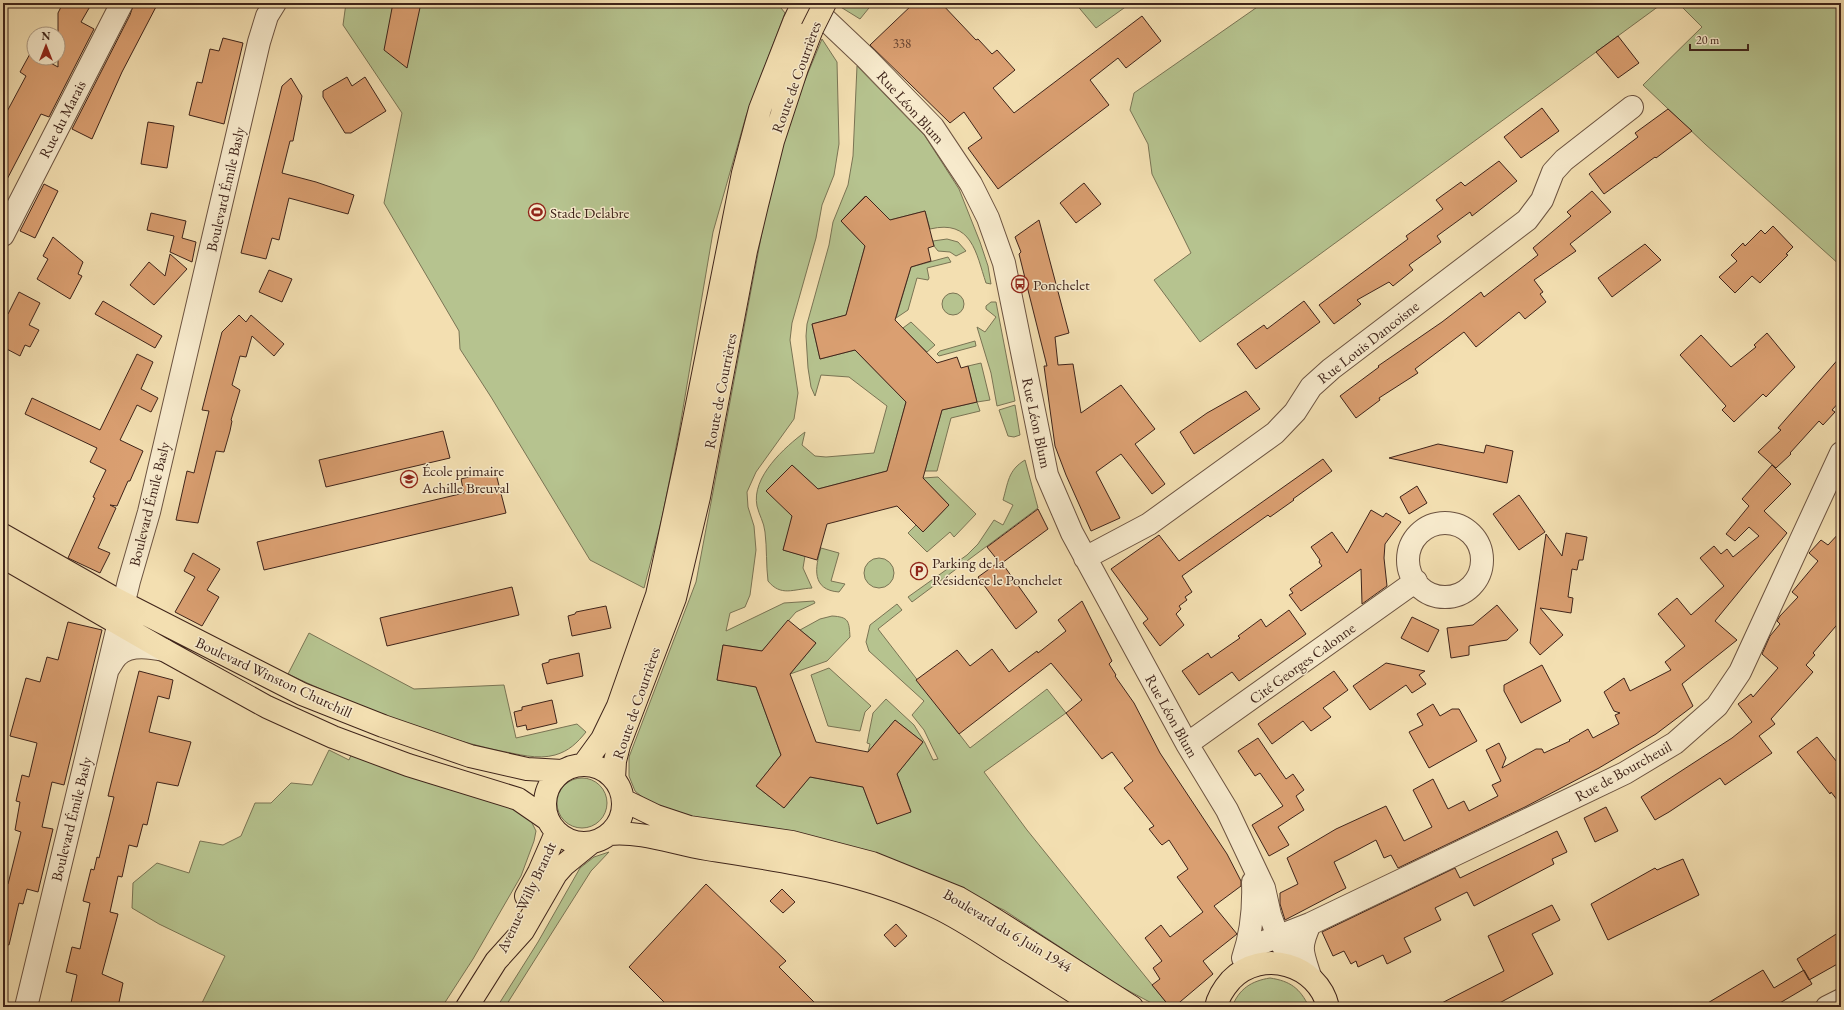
<svg xmlns="http://www.w3.org/2000/svg" width="1844" height="1010" font-family="'EB Garamond',serif">
<rect width="100%" height="100%" fill="#f3dfb1"/>
<filter id="stains"><feTurbulence type="fractalNoise" baseFrequency=".005" numOctaves="4"/><feColorMatrix values="0 0 0 0 .2 0 0 0 0 .09 0 0 0 0 .02 0 0 0 .5 -.17"/></filter>
<radialGradient id="worn" r=".72"><stop offset=".6" stop-color="#630" stop-opacity="0"/><stop offset="1" stop-color="#630" stop-opacity=".3"/></radialGradient>
<path fill="#b6c38f" stroke="#7a7454" d="M 346,3 L 777,3 L 785,13 L 746,116 L 713,232 L 679,432 L 662,518 L 644,588 L 590,560 L 491,397 L 460,349 L 459,331 L 384,203 L 402,113 L 343,25 Z
M 840,3 L 873,3 L 860,19 L 839,6 Z
M 1075,3 L 1131,3 L 1096,28 Z
M 1263,3 L 1663,3 L 1200,342 L 1154,280 L 1191,253 L 1152,174 L 1148,144 L 1130,110 L 1134,93 Z
M 1678,3 L 1841,3 L 1841,266 L 1705,144 L 1643,85 L 1702,27 Z
M 822,39 L 837,62 L 839,144 L 834,175 L 822,205 L 816,238 L 792,323 L 790,340 L 798,393 L 794,419 L 756,472 L 747,492 L 748,507 L 754,526 L 756,550 L 750,595 L 745,607 L 730,613 L 726,631 L 784,603 L 814,601 L 815,603 L 796,612 L 762,651 L 723,645 L 717,680 L 756,687 L 781,755 L 756,786 L 784,808 L 810,777 L 863,787 L 877,824 L 911,811 L 897,774 L 923,742 L 895,720 L 868,752 L 870,744 L 867,743 L 873,713 L 886,699 L 914,725 L 925,743 L 933,760 L 938,759 L 924,730 L 912,715 L 924,701 L 869,651 L 866,642 L 870,625 L 897,604 L 902,610 L 878,629 L 970,748 L 1047,689 L 1066,713 L 984,772 L 1027,830 L 1170,1007 L 1159,1007 L 1116,984 L 1004,910 L 955,888 L 717,826 L 652,805 L 635,791 L 629,776 L 629,757 L 696,582 L 773,174 L 793,109 Z
M 857,66 L 925,136 L 959,189 L 980,242 L 988,266 L 991,284 L 986,283 C 976,253 972,219 930,229 L 925,211 L 890,220 L 865,196 L 841,221 L 865,246 L 846,315 L 812,324 L 820,359 L 855,350 L 906,402 L 887,471 L 818,489 L 792,465 L 767,490 L 795,510 L 783,550 L 805,556 L 803,568 L 812,588 C 793,589 781,597 768,581 C 766,565 767,548 765,532 C 764,522 759,515 757,506 C 751,477 785,447 805,432 L 802,445 L 815,456 L 826,457 L 874,453 L 887,406 L 849,377 L 821,375 L 815,396 L 811,387 L 808,368 L 806,336 L 807,324 L 829,245 L 833,222 L 848,185 L 853,156 Z
M 947,239 L 958,242 L 966,251 L 956,256 L 950,252 L 938,251 L 934,246 L 933,241 Z
M 948,257 L 951,262 L 927,268 L 929,278 L 928,280 L 917,278 L 908,310 L 896,318 L 911,267 Z
M942 304a11 11 0 1 1 22 0a11 11 0 1 1-22 0Z
M 991,302 L 996,302 L 1015,401 L 997,406 L 991,373 L 977,327 L 985,332 L 996,317 L 986,309 L 986,306 Z
M 911,322 L 935,345 L 927,352 L 903,328 Z
M 975,341 L 976,346 L 939,356 L 937,354 L 940,351 Z
M 981,363 L 990,400 L 977,402 L 980,411 L 951,418 L 937,471 L 925,471 L 942,410 L 977,402 L 968,366 Z
M 1015,405 L 1020,435 L 1014,437 L 1008,436 L 999,410 Z
M 1025,460 L 1038,508 L 912,602 L 908,597 L 967,555 L 978,544 L 994,520 L 1003,525 L 1013,505 L 1003,500 C 1008,483 1008,470 1025,460 Z
M 938,477 L 976,514 L 954,537 L 950,532 L 927,552 L 908,533 L 916,525 L 923,532 L 949,505 L 923,478 Z
M 821,548 L 839,553 L 831,581 L 845,584 L 839,592 C 811,590 815,567 821,548 Z
M864 573a15 15 0 1 1 30 0a15 15 0 1 1-30 0Z
M 832,616 C 849,617 849,621 850,637 L 827,661 L 790,674 L 816,643 L 800,630 L 820,619 Z
M 309,633 L 414,689 L 504,685 L 516,738 L 577,724 L 586,732 C 577,743 569,751 555,755 C 537,760 518,754 501,751 C 427,735 356,706 288,674 Z
M 829,668 L 871,706 L 865,712 L 860,731 L 828,726 L 811,675 Z
M 329,750 L 349,760 L 352,753 L 503,802 L 530,819 L 536,831 L 534,841 L 521,876 L 473,959 L 442,1007 L 200,1007 L 225,956 L 159,924 L 132,908 L 133,883 L 157,863 L 189,873 L 200,841 L 223,845 L 241,836 L 255,803 L 271,803 L 291,783 L 312,785 Z
M557 803a25 25 0 1 1 50 0a25 25 0 1 1-50 0Z
M 609,852 L 591,871 L 505,1007 L 497,1007 L 538,942 L 580,868 L 594,857 Z
M 1270,978 C 1290,981 1300,988 1309,1007 L 1232,1007 C 1239,989 1251,981 1270,978 Z"/>
<path fill="#da9f71" stroke="#3f241a" d="M 63,3 L 92,3 L 81,22 L 94,29 L 49,117 L 41,114 L 3,187 L 3,119 L 26,76 L 20,72 L 31,52 L 34,54 L 34,58 L 41,58 L 58,67 L 58,13 Z
M 134,3 L 158,3 L 122,72 L 92,139 L 72,129 L 130,15 Z
M 393,3 L 421,3 L 407,68 L 384,50 Z
M 914,3 L 941,3 L 976,40 L 978,39 L 992,54 L 997,50 L 1015,70 L 993,88 L 1014,113 L 1142,16 L 1161,41 L 1126,68 L 1118,58 L 1090,80 L 1109,105 L 998,189 L 968,148 L 982,138 L 964,112 L 950,123 L 870,45 Z
M 1618,36 L 1639,63 L 1618,78 L 1596,52 Z
M 223,38 L 243,43 L 224,124 L 189,115 L 197,82 L 202,83 L 210,49 L 219,51 Z
M 347,77 L 352,86 L 365,77 L 386,111 L 351,133 L 345,133 L 323,97 L 323,91 Z
M 291,78 L 302,96 L 293,141 L 290,141 L 282,173 L 316,182 L 354,195 L 348,214 L 289,198 L 279,240 L 272,238 L 266,259 L 241,253 L 282,86 Z
M 1542,108 L 1559,131 L 1521,158 L 1504,137 Z
M 1668,109 L 1692,131 L 1656,158 L 1655,157 L 1604,194 L 1589,174 L 1638,137 L 1635,133 Z
M 148,122 L 174,126 L 167,168 L 141,164 Z
M 1499,161 L 1517,181 L 1472,216 L 1470,212 L 1437,236 L 1441,242 L 1409,265 L 1413,270 L 1393,286 L 1389,282 L 1357,300 L 1361,304 L 1334,324 L 1319,305 L 1408,239 L 1406,236 L 1443,209 L 1436,200 L 1461,182 L 1465,186 Z
M 1084,183 L 1101,204 L 1076,223 L 1060,203 Z
M 44,184 L 58,191 L 35,238 L 20,231 Z
M 1592,191 L 1611,212 L 1570,244 L 1576,251 L 1534,280 L 1543,292 L 1540,294 L 1546,302 L 1525,319 L 1519,312 L 1476,347 L 1464,332 L 1415,369 L 1418,373 L 1379,398 L 1380,400 L 1356,418 L 1340,396 L 1379,367 L 1378,366 L 1442,322 L 1481,292 L 1484,297 L 1538,255 L 1533,248 L 1571,216 L 1567,212 Z
M 866,196 L 890,220 L 925,211 L 934,246 L 928,248 L 931,261 L 911,267 L 895,320 L 937,363 L 957,357 L 961,368 L 968,366 L 977,402 L 942,410 L 923,478 L 949,505 L 923,532 L 897,506 L 827,524 L 817,560 L 783,550 L 792,516 L 766,491 L 792,465 L 818,489 L 887,471 L 906,402 L 855,350 L 820,359 L 812,324 L 846,315 L 865,246 L 841,221 Z
M 151,213 L 186,221 L 182,238 L 196,242 L 192,262 L 170,252 L 174,236 L 147,230 Z
M 1039,220 L 1069,333 L 1055,337 L 1058,365 L 1073,364 L 1081,413 L 1121,385 L 1155,429 L 1135,444 L 1165,484 L 1152,494 L 1121,454 L 1096,472 L 1120,518 L 1091,531 L 1066,475 L 1055,446 L 1044,366 L 1047,366 L 1019,254 L 1021,252 L 1015,237 Z
M 1773,226 L 1793,247 L 1786,254 L 1788,255 L 1760,283 L 1752,276 L 1735,293 L 1719,277 L 1737,261 L 1731,255 L 1743,243 L 1745,246 L 1761,230 L 1765,234 Z
M 53,237 L 83,262 L 78,274 L 82,276 L 70,299 L 37,279 L 48,259 L 43,256 Z
M 1645,244 L 1661,260 L 1612,297 L 1598,278 Z
M 170,254 L 187,269 L 154,305 L 130,285 L 149,262 L 165,276 Z
M 269,270 L 292,279 L 282,302 L 259,292 Z
M 19,292 L 40,303 L 29,325 L 39,330 L 30,347 L 25,345 L 20,356 L 3,347 L 3,310 L 8,314 Z
M 103,301 L 162,336 L 155,348 L 95,314 Z
M 1304,301 L 1320,322 L 1256,369 L 1237,344 L 1264,325 L 1267,329 Z
M 239,315 L 246,322 L 251,315 L 284,344 L 274,356 L 252,336 L 246,357 L 240,356 L 232,385 L 240,390 L 231,420 L 232,421 L 230,431 L 224,452 L 216,451 L 198,523 L 176,520 L 187,471 L 194,473 L 209,411 L 202,410 L 222,332 Z
M 1767,333 L 1795,367 L 1766,397 L 1763,394 L 1734,422 L 1722,410 L 1726,406 L 1680,355 L 1701,335 L 1731,367 L 1756,347 L 1754,345 Z
M 137,354 L 153,362 L 141,389 L 158,398 L 151,412 L 137,405 L 120,440 L 143,451 L 130,481 L 128,481 L 117,506 L 110,505 L 116,508 L 98,548 L 110,553 L 100,573 L 68,558 L 95,498 L 93,497 L 106,470 L 90,462 L 97,448 L 25,414 L 32,398 L 100,430 Z
M 1841,356 L 1841,400 L 1832,410 L 1835,412 L 1823,425 L 1819,421 L 1790,453 L 1791,454 L 1776,468 L 1758,452 L 1781,430 L 1778,428 Z
M 1246,391 L 1260,409 L 1194,454 L 1180,432 L 1207,413 Z
M 443,431 L 450,458 L 326,487 L 319,460 Z
M 1438,444 L 1484,453 L 1486,445 L 1513,451 L 1507,483 L 1389,458 Z
M 1323,459 L 1332,471 L 1293,499 L 1294,500 L 1270,517 L 1268,515 L 1182,576 L 1192,592 L 1185,597 L 1187,600 L 1179,606 L 1181,609 L 1176,614 L 1184,625 L 1160,646 L 1143,623 L 1148,619 L 1111,569 L 1159,535 L 1179,561 Z
M 1772,465 L 1791,484 L 1764,511 L 1787,533 L 1715,621 L 1737,640 L 1682,684 L 1693,706 L 1656,734 L 1599,768 L 1525,807 L 1398,868 L 1391,855 L 1384,858 L 1376,840 L 1348,855 L 1334,862 L 1346,888 L 1285,920 L 1280,904 L 1280,893 L 1298,884 L 1287,858 L 1336,829 L 1386,806 L 1404,841 L 1432,827 L 1413,790 L 1433,779 L 1448,809 L 1464,801 L 1469,811 L 1498,796 L 1492,785 L 1501,781 L 1486,750 L 1499,743 L 1506,758 L 1502,768 L 1536,749 L 1542,749 L 1544,753 L 1570,741 L 1569,740 L 1588,729 L 1593,738 L 1619,724 L 1615,715 L 1620,713 L 1614,711 L 1604,692 L 1624,678 L 1630,691 L 1671,670 L 1665,662 L 1685,646 L 1658,614 L 1677,598 L 1691,615 L 1724,586 L 1700,558 L 1714,546 L 1721,554 L 1727,549 L 1733,557 L 1759,536 L 1749,527 L 1735,541 L 1726,534 L 1749,506 L 1742,499 Z
M 495,470 L 506,513 L 264,570 L 257,542 L 464,493 L 461,479 Z
M 1417,486 L 1427,503 L 1409,514 L 1400,497 Z
M 1519,495 L 1545,532 L 1519,550 L 1493,514 Z
M 1038,509 L 1048,529 L 1002,563 L 1037,612 L 1016,629 L 978,577 L 999,562 L 987,547 Z
M 1371,510 L 1383,517 L 1386,513 L 1401,522 L 1385,544 L 1384,558 L 1387,586 L 1362,604 L 1361,569 L 1301,611 L 1289,595 L 1293,593 L 1290,589 L 1322,566 L 1319,562 L 1320,560 L 1311,547 L 1332,532 L 1347,553 Z
M 1841,531 L 1841,620 L 1813,653 L 1815,655 L 1806,665 L 1813,672 L 1771,719 L 1775,724 L 1759,736 L 1772,753 L 1725,785 L 1720,778 L 1669,812 L 1655,820 L 1641,797 L 1732,738 L 1752,722 L 1738,704 L 1751,694 L 1753,697 L 1778,668 L 1762,654 L 1770,636 L 1780,624 L 1777,621 L 1780,616 L 1798,597 L 1792,592 L 1818,561 L 1809,553 L 1821,540 L 1828,545 Z
M 1566,533 L 1587,537 L 1583,560 L 1579,560 L 1577,570 L 1572,569 L 1568,597 L 1573,598 L 1571,613 L 1540,608 L 1563,635 L 1540,655 L 1530,643 L 1546,534 L 1562,556 Z
M 193,553 L 220,569 L 207,590 L 219,597 L 202,626 L 175,612 L 195,577 L 184,571 Z
M 512,587 L 519,615 L 387,646 L 380,618 Z
M 1082,601 L 1112,661 L 1109,664 L 1116,675 L 1115,676 L 1134,703 L 1160,753 L 1227,854 L 1241,881 L 1241,886 L 1214,906 L 1237,934 L 1203,961 L 1213,974 L 1174,1007 L 1170,1007 L 1152,985 L 1160,979 L 1153,968 L 1162,961 L 1145,938 L 1161,925 L 1170,937 L 1203,912 L 1177,877 L 1188,869 L 1169,840 L 1162,845 L 1160,843 L 1149,829 L 1154,826 L 1124,788 L 1133,781 L 1112,752 L 1102,759 L 1066,713 L 1082,700 L 1051,663 L 959,734 L 916,680 L 957,650 L 970,666 L 992,649 L 1009,672 L 1037,651 L 1038,653 L 1066,631 L 1058,620 Z
M 1497,605 L 1518,630 L 1507,640 L 1469,646 L 1469,655 L 1451,658 L 1447,628 L 1473,625 Z
M 606,606 L 611,628 L 572,636 L 568,616 L 575,614 L 576,612 Z
M 1289,610 L 1306,634 L 1239,681 L 1232,672 L 1199,695 L 1182,671 L 1208,653 L 1211,658 L 1240,638 L 1238,636 L 1261,619 L 1266,627 Z
M 1412,617 L 1439,630 L 1428,652 L 1401,638 Z
M 788,620 L 816,643 L 790,674 L 816,742 L 868,752 L 895,720 L 923,742 L 897,774 L 911,812 L 877,824 L 863,787 L 810,777 L 784,808 L 756,786 L 781,755 L 756,687 L 717,680 L 723,645 L 762,651 Z
M 68,622 L 102,630 L 64,785 L 52,782 L 42,827 L 53,829 L 38,892 L 27,889 L 23,904 L 19,903 L 9,945 L 3,944 L 3,883 L 8,884 L 21,832 L 15,830 L 20,802 L 16,801 L 22,775 L 29,777 L 37,743 L 10,736 L 26,678 L 40,682 L 47,657 L 58,660 Z
M 579,653 L 583,676 L 547,684 L 542,664 L 549,662 L 549,660 Z
M 1386,663 L 1425,671 L 1419,675 L 1426,684 L 1412,693 L 1406,685 L 1370,710 L 1353,686 Z
M 1542,665 L 1561,701 L 1521,723 L 1504,691 L 1504,685 Z
M 139,671 L 173,680 L 169,699 L 158,696 L 149,732 L 191,742 L 178,786 L 157,782 L 147,825 L 143,824 L 137,847 L 129,845 L 122,877 L 118,876 L 110,912 L 118,914 L 102,974 L 123,983 L 118,1007 L 74,1007 L 74,1004 L 71,1003 L 77,975 L 66,972 L 72,947 L 80,949 L 90,903 L 83,901 L 91,869 L 94,870 L 97,857 L 99,858 L 114,797 L 108,796 Z
M 1334,671 L 1348,690 L 1323,708 L 1331,717 L 1311,731 L 1303,721 L 1272,744 L 1258,724 Z
M 552,700 L 557,723 L 527,730 L 526,725 L 517,727 L 514,712 L 522,710 L 522,707 Z
M 1433,704 L 1440,716 L 1452,709 L 1459,709 L 1477,741 L 1429,768 L 1409,732 L 1423,725 L 1417,714 Z
M 1817,737 L 1841,767 L 1841,805 L 1831,792 L 1830,794 L 1797,752 Z
M 1258,738 L 1286,779 L 1293,774 L 1304,790 L 1296,796 L 1304,810 L 1278,827 L 1289,845 L 1269,856 L 1252,825 L 1283,806 L 1260,773 L 1255,776 L 1238,751 Z
M 1606,807 L 1618,831 L 1595,842 L 1584,818 Z
M 1557,831 L 1567,852 L 1552,859 L 1554,864 L 1474,906 L 1467,892 L 1435,908 L 1441,920 L 1404,938 L 1411,952 L 1387,964 L 1383,955 L 1358,967 L 1356,961 L 1351,964 L 1344,951 L 1333,956 L 1322,932 L 1455,868 L 1460,878 Z
M 1683,859 L 1699,895 L 1608,940 L 1591,904 L 1655,868 L 1657,870 Z
M 706,884 L 786,961 L 779,967 L 819,1007 L 669,1007 L 629,967 Z
M 782,889 L 795,902 L 783,913 L 770,901 Z
M 1552,905 L 1560,920 L 1532,934 L 1553,974 L 1492,1007 L 1434,1007 L 1504,971 L 1488,936 Z
M 896,924 L 907,936 L 895,947 L 884,935 Z
M 1841,931 L 1841,962 L 1809,980 L 1797,959 Z
M 1763,970 L 1774,988 L 1804,970 L 1812,984 L 1773,1007 L 1701,1007 Z"/>
<g fill="none" stroke-linecap="round" stroke-linejoin="round">
<g stroke="#6c5340" stroke-width="24">
<path id="minor" d="M 808,3 L 866,58 L 933,127 L 971,184 L 988,218 L 1004,263 L 1047,475 L 1072,533 L 1187,744 L 1227,810 L 1264,888 L 1270,915 L 1278,937 L 1294,966
M 3,235 L 122,3
M1408 560a37 37 0 1 1 74 0a37 37 0 1 1-74 0Z
M 1085,558 L 1149,524 L 1275,433 L 1295,412 L 1311,387 L 1331,369 L 1527,220 L 1542,200 L 1553,172 L 1564,160 L 1632,107
M 108,669 C 111,665 113,660 117,656 C 128,644 150,647 164,650
M 1187,744 L 1416,581
M 1246,949 L 1310,924 L 1625,773 L 1675,743 L 1717,706 L 1740,672 L 1841,453
M 1243,958 C 1252,932 1254,909 1253,882
M 1310,976 C 1302,952 1299,948 1310,924
M 26,1007 L 129,581 L 149,512 L 259,42 L 267,16 L 275,3
M 1827,1007 L 1841,1000"/>
</g>
<g stroke="#3f241a" stroke-width="24">
<path id="major" d="M 3,535 L 112,597 L 302,694 L 383,726 L 470,756 L 527,769 L 562,771
M 3,557 L 164,650 L 267,707 L 333,737 L 408,765 L 518,799 L 547,819
M545 804a39 39 0 1 1 78 0a39 39 0 1 1-78 0Z
M 583,765 L 602,739 L 618,706 L 657,595 L 688,450 L 743,173 L 760,109 L 794,22 L 803,3
M 614,779 L 615,761 L 619,745 L 675,598 L 699,497 L 746,251 L 757,205 L 773,141 L 797,68 L 812,29
M 623,800 L 656,816 L 689,827 L 792,842 L 872,863 L 959,898 L 983,912 L 1132,1007
M 609,834 C 644,831 674,844 707,849 C 785,861 864,872 936,907 C 962,919 986,936 1011,952 C 1040,970 1069,989 1098,1007
M 526,896 L 539,872 L 556,833
M 467,1007 L 496,961 L 523,931 L 556,874 L 564,865 L 591,843
M 1216,1007 C 1218,997 1224,988 1231,980 C 1262,948 1318,964 1328,1007"/>
</g>
<use href="#minor" stroke="#f7eacc" stroke-width="22"/>
<use href="#major" stroke="#f3dfb1" stroke-width="22"/>
<g stroke="#3f241a" stroke-width="24" stroke-linecap="butt">
<path id="major-bridge" d="M 812,29 L 825,3"/>
</g>
<use href="#major-bridge" stroke="#f3dfb1" stroke-width="22"/>
</g>
<defs>
<g id="stadium-ring" transform="scale(0.9)"><circle r="9.5" fill="#f7eacc" stroke="#8f2418" stroke-width="1.5"/><path d="M0-5a6.5 5 0 1 0 0 10a6.5 5 0 1 0 0-10ZM-3.5-1.8h7v3.6h-7Z" fill="#8f2418"/></g>
<g id="bus-ring" transform="scale(0.9)"><circle r="9.5" fill="#f7eacc" stroke="#8f2418" stroke-width="1.5"/><path d="M-5-6H5V4H4V6H2V4H-2V6H-4V4H-5ZM-3.5-4V0h7V-4ZM-3.5 1.2v1.5H-2V1.2ZM2 1.2v1.5H3.5V1.2Z" fill="#8f2418"/></g>
<g id="school-ring" transform="scale(0.9)"><circle r="9.5" fill="#f7eacc" stroke="#8f2418" stroke-width="1.5"/><path d="M0-5L7-2L0 1L-7-2ZM-4 1L0 2.5L4 1V4Q0 6-4 4Z" fill="#8f2418"/></g>
<g id="parking-ring" transform="scale(0.9)"><circle r="9.5" fill="#f7eacc" stroke="#8f2418" stroke-width="1.5"/><path d="M-3.5-5.5H1a3.5 3.5 0 0 1 0 7H-1V5.5H-3.5ZM-1-3.4V-.6H.8a1.4 1.4 0 0 0 0-2.8Z" fill="#8f2418"/></g>
</defs>
<g fill-rule="evenodd">
<use href="#stadium-ring" x="537" y="212"/>
<use href="#bus-ring" x="1020" y="284"/>
<use href="#school-ring" x="409" y="479"/>
<use href="#parking-ring" x="919" y="571"/>
</g>
<g text-anchor="middle" dominant-baseline="central" stroke-width="3" stroke-linejoin="round" paint-order="stroke">
<g font-size="13" fill="#664330">
<text x="902" y="43">338</text>
</g>
<g font-size="15" fill="#3f241a" stroke="#f7eacc">
<text transform="translate(796 77) rotate(-70)">Route de Courrières</text>
<text transform="translate(911 107) rotate(48)">Rue Léon Blum</text>
<text transform="translate(62 119) rotate(-63)">Rue du Marais</text>
<text transform="translate(225 189) rotate(-77)">Boulevard Émile Basly</text>
<text transform="translate(1368 342) rotate(-38)">Rue Louis Dancoisne</text>
<text transform="translate(720 391) rotate(-79)">Route de Courrières</text>
<text transform="translate(1037 423) rotate(78)">Rue Léon Blum</text>
<text transform="translate(149 504) rotate(-76)">Boulevard Émile Basly</text>
<text transform="translate(1302 663) rotate(-36)">Cité Georges Calonne</text>
<text transform="translate(274 677) rotate(25)">Boulevard Winston Churchill</text>
<text transform="translate(636 703) rotate(-71)">Route de Courrières</text>
<text transform="translate(1172 716) rotate(61)">Rue Léon Blum</text>
<text transform="translate(1623 771) rotate(-29)">Rue de Bourcheuil</text>
<text transform="translate(71 819) rotate(-76)">Boulevard Émile Basly</text>
<text transform="translate(526 897) rotate(-65)">Avenue Willy Brandt</text>
<text transform="translate(1008 930) rotate(31)">Boulevard du 6 Juin 1944</text>
</g>
<g font-size="15" fill="#3f241a" stroke="#f7eacc" text-anchor="start">
<text x="550" y="212">Stade Delabre</text>
<text x="1033" y="284">Ponchelet</text>
<text x="422" y="470">École primaire<tspan x="422" dy="17">Achille Breuval</tspan></text>
<text x="932" y="562">Parking de la<tspan x="932" dy="17">Résidence le Ponchelet</tspan></text>
</g>
</g>
<rect width="1844" height="1010" fill="none" stroke="#f3dfb1" stroke-width="16"/>
<rect x="4" y="4" width="1836" height="1002" fill="none" stroke="#3f241a" stroke-width="2"/>
<rect x="8" y="8" width="1828" height="994" fill="none" stroke="#3f241a"/>
<g transform="translate(46 46)"><circle r="19" fill="#f7eacc" stroke="#ad9b85"/>
<path d="M0-3L7 15L0 10L-7 15Z" fill="#8f2418"/>
<text y="-6" font-size="11" font-weight="bold" text-anchor="middle" fill="#3f241a">N</text>
</g>
<path d="M1690 44v6h58v-6" fill="none" stroke="#3f241a" stroke-width="2"/>
<text x="1696" y="44" font-size="12" fill="#3f241a" stroke="#f7eacc" stroke-width="3" paint-order="stroke">20 m</text>
<rect width="100%" height="100%" filter="url(#stains)"/>
<rect width="100%" height="100%" fill="url(#worn)"/>
</svg>
